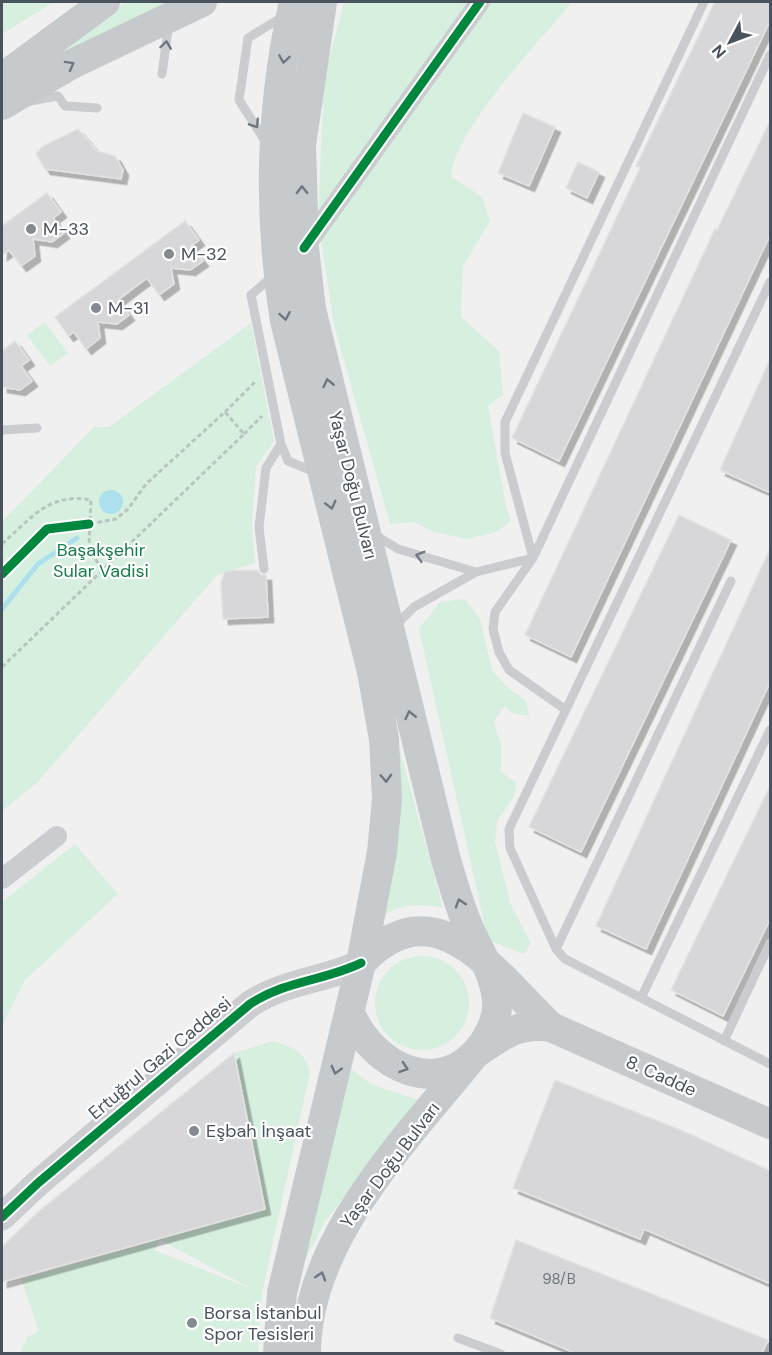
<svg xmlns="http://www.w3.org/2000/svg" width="772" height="1355" font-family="'DM Sans',sans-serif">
<defs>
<filter id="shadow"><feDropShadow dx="5.5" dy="5.5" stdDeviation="0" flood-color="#0004"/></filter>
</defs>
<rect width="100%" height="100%" fill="#f1f0f0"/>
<path fill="#d6efde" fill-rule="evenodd" d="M 2,2 L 54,2 L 2,34 Z
M 125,2 L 171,2 L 47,65 Z
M 344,2 L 572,2 C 541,40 454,130 451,176 L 482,197 L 490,221 L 463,266 L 461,317 L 499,351 L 503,395 L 488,406 L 506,506 L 511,521 L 496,532 L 467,539 L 434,532 L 415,522 L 390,524 L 334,325 L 318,221 L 324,79 Z
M 45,322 L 68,353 L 50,366 L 27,335 Z
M 251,323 L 274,441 L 256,467 L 252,523 L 255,563 L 217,575 L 37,783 L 2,811 L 2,522 L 94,427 L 109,427 Z
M 465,599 L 480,619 L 492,670 L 506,686 L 526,701 L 529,716 L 512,713 L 504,706 L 494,722 L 501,746 L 501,772 L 516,782 L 514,797 L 497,821 L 495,842 L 510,903 L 531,943 L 524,954 L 488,940 L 419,629 L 440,602 Z
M 399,747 L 443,908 C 420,903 404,904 383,915 Z
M 75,844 L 118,894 L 25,980 L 2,1026 L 2,902 Z
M375 1003a47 47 0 1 1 94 0a47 47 0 1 1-94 0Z
M 273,1041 C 292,1047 305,1051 310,1072 L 262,1293 L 258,1353 L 20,1354 L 27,1337 L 39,1331 L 21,1279 L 265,1209 L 234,1053 ZM 160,1240 L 254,1290 L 154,1250 Z
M 347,1066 L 371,1084 L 418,1100 L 325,1222 L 304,1262 Z"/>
<path fill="#abe0ec" d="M99 502a12 12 0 1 1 24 0a12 12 0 1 1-24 0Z"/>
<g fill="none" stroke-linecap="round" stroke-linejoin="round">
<path stroke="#abe0ec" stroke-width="5" d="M 2,609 L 38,564 L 77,538"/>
</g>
<path fill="#d7d7d9" stroke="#e2e2e3" stroke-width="1.5" filter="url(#shadow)" d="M 715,2 L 771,2 L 771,19 L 559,461 L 512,438 L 640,168 L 636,166 Z
M 523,113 L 555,127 L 529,186 L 498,173 Z
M 771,119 L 771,233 L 571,657 L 525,635 L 715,229 L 717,230 Z
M 78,129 L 97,151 L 115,156 L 123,170 L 121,179 L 45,169 L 36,154 L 43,146 Z
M 578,162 L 599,172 L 587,198 L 566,188 Z
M 47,193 L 61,212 L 53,218 L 64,233 L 52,242 L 33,239 L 35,256 L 21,266 L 9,250 L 2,255 L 2,226 Z
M 185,221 L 199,240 L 191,246 L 203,261 L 190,270 L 171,268 L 174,284 L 159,295 L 147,278 L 118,300 L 129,315 L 117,324 L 98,322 L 100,338 L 86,349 L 74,332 L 68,336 L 55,317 Z
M 15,341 L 29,360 L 21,366 L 32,381 L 20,390 L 2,387 L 2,351 Z
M 771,357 L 771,493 L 720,470 Z
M 679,515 L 731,540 L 581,852 L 529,827 Z
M 771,547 L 771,680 L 646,949 L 596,926 Z
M 257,570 L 261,575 L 266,575 L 268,617 L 223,619 L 221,583 L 225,571 Z
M 771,784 L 771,917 L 723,1016 L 671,990 Z
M 234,1053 L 265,1209 L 2,1282 L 2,1249 L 5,1244 L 38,1212 Z
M 555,1080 L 683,1131 L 771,1171 L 771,1284 L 644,1229 L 640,1239 L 513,1188 Z
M 516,1240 L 768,1340 L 762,1353 L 575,1353 L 490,1318 Z"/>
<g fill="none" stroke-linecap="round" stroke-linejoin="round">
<path stroke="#b9c4c0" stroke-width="3" stroke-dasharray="4.5 3" stroke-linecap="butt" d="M 225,412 L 256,381
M 244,434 L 262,416
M 2,544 C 31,519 48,492 91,500 L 89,545 L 102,572
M 2,667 L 244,434 L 225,412 L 146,484 L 128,509 L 116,519 L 89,524"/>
<path stroke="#cacccf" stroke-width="9" d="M 162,74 L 169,23
M 30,101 L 58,96 L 65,106 L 97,108
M 267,144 L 239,100 L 248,38 L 284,16
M 770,282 L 509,829 L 510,848 L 556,949 L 565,959 L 770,1064
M 2,430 L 37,428
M 281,444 L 288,461 L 315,472
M 372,533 L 398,549 L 476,572
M 264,569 L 259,527 L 266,468 L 281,444 L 251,295 L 274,275
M 394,627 L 414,607 L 476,572 L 533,558 L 505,453 L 505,422 L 704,2
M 566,710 L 509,670 L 499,652 L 493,629 L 495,612 L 533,558 L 770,55
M 556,949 L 731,581
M 641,998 L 770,730
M 724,1041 L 770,943
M 458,1338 L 501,1354"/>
<path stroke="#cacccf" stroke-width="20" d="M 304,248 L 480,2
M 2,879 L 57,836"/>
<path stroke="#cbcdd0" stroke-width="27" d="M 2,1217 L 38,1183 L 250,1004 C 287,980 324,981 361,963"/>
<path stroke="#c6cacd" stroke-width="30" d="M 322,2 L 301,145 L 304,248 L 311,309 L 446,860 C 452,880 458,901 466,921 C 476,948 498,976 497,1006 C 497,1019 490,1033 483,1044 C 441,1101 373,1068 350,1013
M 2,78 L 105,2
M 2,105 L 70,65 L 202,2
M 361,963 C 436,882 497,976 551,1027
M 278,1354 L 282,1293 L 361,963 L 382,852 L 387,799 L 384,739 L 372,672 L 285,321 C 268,214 270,107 294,2
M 306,1354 C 306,1238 407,1139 475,1054 C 501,1036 518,1022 551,1027 L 770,1124"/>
<g stroke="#fff" stroke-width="13">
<path id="cycleway" d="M 304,248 L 480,2
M 2,574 L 47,529 L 89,524
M 2,1217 L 38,1183 L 250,1004 C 287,980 324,981 361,963"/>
</g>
<use href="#cycleway" stroke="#00873e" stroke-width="9"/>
</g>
<defs><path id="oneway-chevron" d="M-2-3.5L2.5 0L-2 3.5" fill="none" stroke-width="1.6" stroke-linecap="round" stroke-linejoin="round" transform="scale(1.5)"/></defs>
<g stroke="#6f777f">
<use href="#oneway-chevron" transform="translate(166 45) rotate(-82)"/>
<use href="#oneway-chevron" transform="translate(255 124) rotate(57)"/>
<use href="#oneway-chevron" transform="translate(420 556) rotate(-164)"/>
</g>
<g stroke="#6e777f">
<use href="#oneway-chevron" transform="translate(284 59) rotate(99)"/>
<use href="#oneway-chevron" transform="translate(70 65) rotate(-29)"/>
<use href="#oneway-chevron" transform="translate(302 190) rotate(-91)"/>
<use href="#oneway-chevron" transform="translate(285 316) rotate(80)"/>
<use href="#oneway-chevron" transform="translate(328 383) rotate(-103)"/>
<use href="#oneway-chevron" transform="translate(331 505) rotate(76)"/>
<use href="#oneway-chevron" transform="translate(410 715) rotate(-103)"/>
<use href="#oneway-chevron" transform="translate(386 778) rotate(87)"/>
<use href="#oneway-chevron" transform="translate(460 903) rotate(-108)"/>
<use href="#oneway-chevron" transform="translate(404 1068) rotate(19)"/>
<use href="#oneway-chevron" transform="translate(336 1070) rotate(105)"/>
<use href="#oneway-chevron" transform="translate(321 1276) rotate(-72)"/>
</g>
<g fill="#838a90" stroke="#fff" stroke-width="2">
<circle cx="31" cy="229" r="6"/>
<circle cx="169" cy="254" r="6"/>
<circle cx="96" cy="308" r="6"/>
<circle cx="194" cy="1131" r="6"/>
<circle cx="192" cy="1323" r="6"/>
</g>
<g text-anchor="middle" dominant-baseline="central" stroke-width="4.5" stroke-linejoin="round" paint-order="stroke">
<g font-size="15" fill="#6d767d">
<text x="559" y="1279">98/B</text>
</g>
<g font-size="18" fill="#48535d" stroke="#fff" text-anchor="start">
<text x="43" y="229">M-33</text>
<text x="181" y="254">M-32</text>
<text x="108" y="308">M-31</text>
<text x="206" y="1131">Eşbah İnşaat</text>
<text x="204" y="1313">Borsa İstanbul<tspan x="204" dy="21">Spor Tesisleri</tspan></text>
</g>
<g font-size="18" fill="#48535d" stroke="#fff">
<text transform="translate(353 485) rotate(76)">Yaşar Doğu Bulvarı</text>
<text transform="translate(160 1058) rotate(-40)">Ertuğrul Gazi Caddesi</text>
<text transform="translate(661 1076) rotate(24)">8. Cadde</text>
<text transform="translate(390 1165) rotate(-53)">Yaşar Doğu Bulvarı</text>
</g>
<g font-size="18" fill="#197d49" stroke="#fff">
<text x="101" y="550">Başakşehir<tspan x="101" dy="21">Sular Vadisi</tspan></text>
</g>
</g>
<rect width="772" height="1355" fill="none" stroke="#48535d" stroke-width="6"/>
<g transform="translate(730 42) rotate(229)" stroke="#ffffff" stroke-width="4.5" paint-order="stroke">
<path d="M0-4.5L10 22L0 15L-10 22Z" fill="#48535d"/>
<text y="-9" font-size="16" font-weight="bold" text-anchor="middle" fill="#48535d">N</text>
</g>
</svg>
